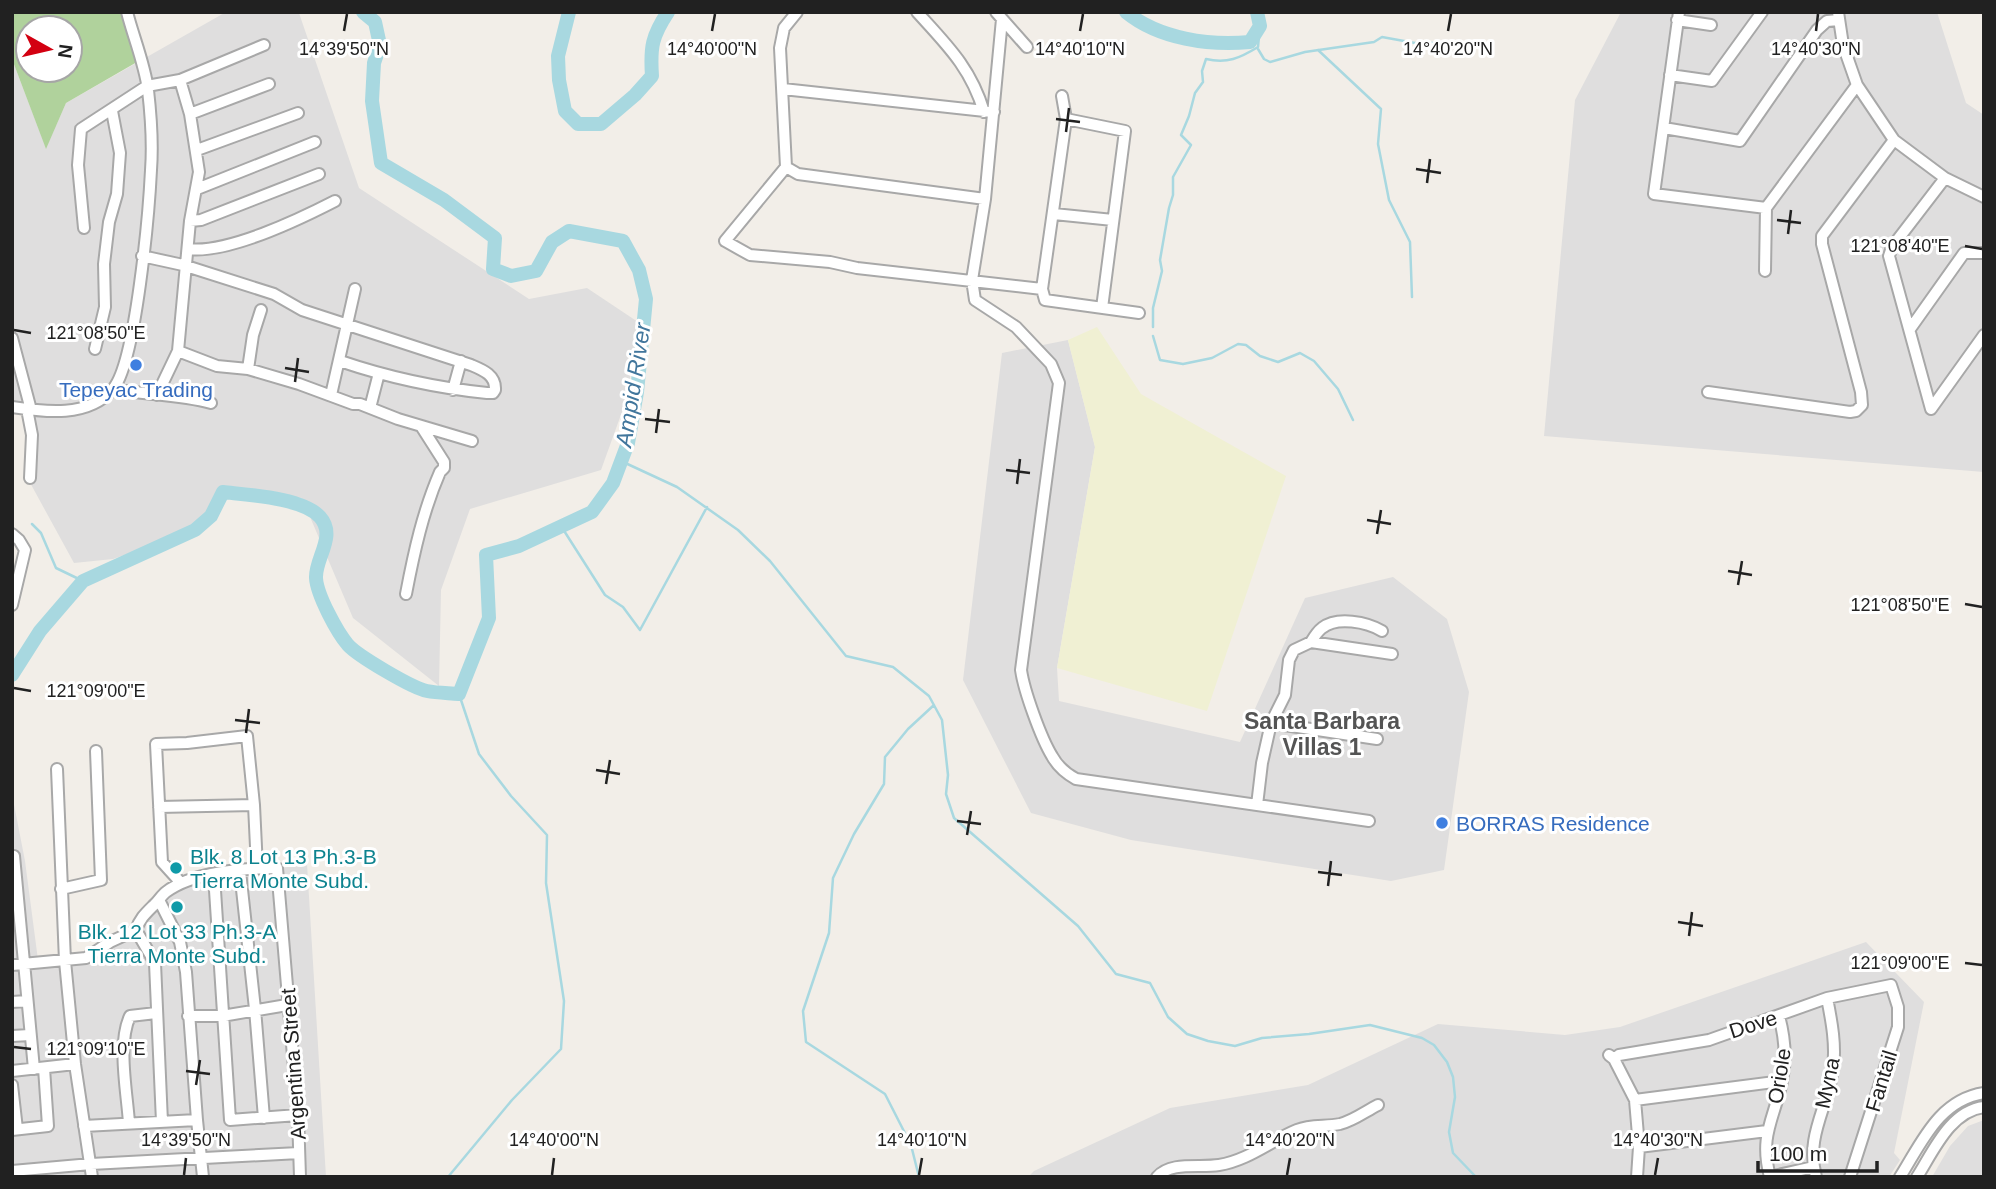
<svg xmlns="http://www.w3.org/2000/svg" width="1996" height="1189" font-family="Helvetica,sans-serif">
<rect width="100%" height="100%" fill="#f2eee8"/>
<path fill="#dfdede" d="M 226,12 L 299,13 L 359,188 L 529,299 L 587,288 L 638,322 L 627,398 L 601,470 L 470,509 L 441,590 L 439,686 L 353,618 L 302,498 L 250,490 L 223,492 L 195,530 L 113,559 L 74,563 L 28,479 L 31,440 L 23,407 L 12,401 L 12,59 L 46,148 L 66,103 Z
M 1621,12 L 1937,12 L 1966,103 L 1984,115 L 1984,472 L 1544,436 L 1575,100 Z
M 1068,340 L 1095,447 L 1057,668 L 1059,701 L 1240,742 L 1305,598 L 1393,577 L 1447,619 L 1469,692 L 1444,870 L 1391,881 L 1131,840 L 1031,813 L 963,680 L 1002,353 Z
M 12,794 L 25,861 L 38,960 L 86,957 L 134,930 L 180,883 L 307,864 L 326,1177 L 12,1177 Z
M 1866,942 L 1924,1002 L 1894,1153 L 1900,1160 L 1889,1177 L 1028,1177 L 1034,1171 L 1170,1108 L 1308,1085 L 1438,1024 L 1565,1035 L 1620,1027 Z
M 1984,1120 L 1984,1177 L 1932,1177 L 1950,1146 L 1968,1126 Z"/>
<path fill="#f0f0d3" d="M 1097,327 L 1141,394 L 1286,476 L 1207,711 L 1057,668 L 1095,447 L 1068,340 Z"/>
<path fill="#b0d29c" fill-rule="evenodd" d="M 12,12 L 124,12 L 137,62 L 66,103 L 46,149 L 12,59 ZM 28,28 L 70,28 L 70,70 L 28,70 Z"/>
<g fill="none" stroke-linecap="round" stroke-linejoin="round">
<path stroke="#a8d8e0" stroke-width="2.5" d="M 1258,49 L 1264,59 L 1270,62 L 1305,52 L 1374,42 L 1382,37 L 1415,43 L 1443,43
M 1318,50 L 1381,109 L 1378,144 L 1389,200 L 1410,242 L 1412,297
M 1153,327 L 1153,308 L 1162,271 L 1160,260 L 1169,208 L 1173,195 L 1173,177 L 1191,145 L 1181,135 L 1189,116 L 1195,93 L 1203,82 L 1202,71 L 1206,59 C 1227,64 1240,58 1258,47 L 1260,26
M 1153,336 L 1160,360 L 1183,364 L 1212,358 L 1238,344 L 1246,345 L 1260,356 L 1278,362 L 1300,353 L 1314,361 L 1338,389 L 1353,420
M 621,461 L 677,487 L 738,530 L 770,561 L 846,656 L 893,667 L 929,696 L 942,720 L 948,775 L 946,794 L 954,818 L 1078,926 L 1116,974 L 1150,983 L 1168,1017 L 1187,1034 L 1208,1041 L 1235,1046 L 1262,1038 L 1309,1034 L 1370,1025 L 1422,1038 L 1434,1045 L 1447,1062 L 1453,1077 L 1455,1097 L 1449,1132 L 1453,1153 L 1476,1177
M 32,524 L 41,533 L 56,568 L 83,581
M 561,526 L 605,595 L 623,607 L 640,630 L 707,507
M 448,1177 L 512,1100 L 561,1049 L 564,1001 L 546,883 L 547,835 L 511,796 L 479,754 L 459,694
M 919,1177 L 911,1145 L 885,1094 L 806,1042 L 803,1011 L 829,933 L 833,878 L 854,834 L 884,784 L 885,757 L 908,729 L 934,705"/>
<path stroke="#a8d8e0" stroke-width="14" d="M 569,12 L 558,56 L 559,80 L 565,111 L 578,124 L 601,124 L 635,95 L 652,76 C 650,47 652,36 668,12
M 1126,12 C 1159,39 1210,46 1250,42 L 1260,26 L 1257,12
M 12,675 L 40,631 L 83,581 L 195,530 L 211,516 L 223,492 C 249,495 303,498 320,517 C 337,536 315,558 316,578 C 317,595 337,632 348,645 C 358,656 412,688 427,691 C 437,693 449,693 459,694 L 489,618 L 486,555 L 519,546 L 592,512 L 613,483 L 628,443 L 637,392 L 646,299 L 639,270 L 623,241 L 569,231 L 552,242 L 536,271 L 511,276 L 493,269 L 495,238 L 444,200 L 381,163 L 372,101 L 374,63 L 380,45 L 375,22 L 363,12"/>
<g stroke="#a8a8a8" stroke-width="14">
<path id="minor" d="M 797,12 L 784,28 L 780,48 L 786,167 L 725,241 L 750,255 L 830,262 L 857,268 L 1042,289
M 917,12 C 947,45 971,68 984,112
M 996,12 L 1027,47
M 1679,12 L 1654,194 L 1766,208
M 1838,12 L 1843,45 L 1857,85 L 1894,140 L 1945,178 L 1984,197
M 1002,19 L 985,199 L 972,280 L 975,300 L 1016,327 L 1051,364 L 1059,383 L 1021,670 C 1024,691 1041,738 1052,756 C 1058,767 1065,773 1076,779 L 1369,821
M 1677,20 L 1711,25
M 1670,75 L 1712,81 L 1762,12
M 180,80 L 190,114 L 199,172 L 190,221 L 178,351 L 217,366 L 248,369 L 299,384 L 353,404 L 360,404 L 398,419 L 472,441
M 783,89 L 994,112
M 1062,96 L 1066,119 L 1042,289 L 1045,300 L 1139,313
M 190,114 L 269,84
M 1066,119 L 1125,131 L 1102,308
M 1664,128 L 1740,141 L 1817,30 L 1827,21 L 1839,20
M 197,150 L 298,113
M 786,167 L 798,174 L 985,199
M 197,189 L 315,142
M 1054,214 L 1113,220
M 190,221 L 201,220 L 319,174
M 84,228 L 78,165 L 81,129 L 147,86 L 180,80 L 264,45
M 188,249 C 227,254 300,219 335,201
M 142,256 L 183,265 L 274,294 L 302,310 L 471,365 C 483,370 496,375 495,390 L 493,393 L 487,393 C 438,388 387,377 340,361
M 1765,271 L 1766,208 L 1857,85
M 1910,329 L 1964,253 L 1984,253
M 12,338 L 31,410
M 95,349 L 105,307 L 104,264 L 109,222 L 117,194 L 120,153 L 112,111
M 248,369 L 253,335 L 261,310
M 113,389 C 146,395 179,394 211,403
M 453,390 L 461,361
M 1708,392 L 1850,412 L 1856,411 L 1862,405 L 1861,392 L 1822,244 L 1822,236 L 1894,140
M 157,395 L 178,351
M 331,395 L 355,289
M 12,407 C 45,412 88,418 113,389 C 136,362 149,211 151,170 C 153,143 151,116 148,90 C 145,65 133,36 127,12
M 370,408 L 379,373
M 27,409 L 32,435 L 30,478
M 1931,409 L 1889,256 L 1892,247 L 1945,178
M 1931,409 L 1984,335
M 12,534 L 19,540 L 25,550 L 12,605
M 406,594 C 414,552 423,511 440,472 L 444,468 L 444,462 L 421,426
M 1311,642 C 1314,637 1318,631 1322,628 C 1337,616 1367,622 1382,631
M 1271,723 L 1377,739
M 57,769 L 65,961 L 75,1064 L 92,1177
M 1257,805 L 1262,763 L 1271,723 L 1285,695 L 1289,660 L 1294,650 L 1311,642 L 1392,654
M 159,807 L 254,805
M 14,856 L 34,1069
M 240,871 L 255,1009 L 264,1118
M 214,875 L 230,1120 L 298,1115
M 181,883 L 162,862 L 156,744 L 187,743 L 247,736 L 254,805 L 257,868
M 61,889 L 101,880 L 96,751
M 159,900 L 180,942 L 186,972 L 197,1120 L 203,1177
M 136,930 L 155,963 L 162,1122
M 12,965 L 86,958 L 110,942 L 136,930 C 140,918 146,913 155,904 C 159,900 162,895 166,892 C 192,872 245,868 277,868 L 298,1115 L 300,1177
M 12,1002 L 27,1001
M 188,1016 L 222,1016 L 287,1005
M 12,1036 L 30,1035
M 1609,1055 L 1614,1059 L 1635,1100 L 1639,1147 L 1637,1177
M 1614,1059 L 1619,1055 L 1709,1040 L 1827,998 L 1891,985 L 1898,1007 L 1898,1027 L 1850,1177
M 12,1071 L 75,1064
M 12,1085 L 17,1129
M 1635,1100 L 1782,1081
M 129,1123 C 127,1092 117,1044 130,1016 L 156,1013
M 84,1126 L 197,1120
M 12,1130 L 48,1126 L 44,1068
M 1639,1147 L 1767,1131
M 12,1171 L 91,1164 L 299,1153
M 1157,1177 C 1171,1161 1199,1168 1219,1165 C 1249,1160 1270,1141 1297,1130 C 1311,1124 1325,1127 1340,1124 C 1353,1121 1366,1111 1378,1105
M 1769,1177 L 1814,1167
M 1770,1177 C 1759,1135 1774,1120 1782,1081 C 1787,1058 1785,1038 1779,1016
M 1816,1177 C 1805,1136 1828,1108 1833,1069 C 1836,1045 1832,1023 1827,998
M 1900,1177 C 1922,1142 1939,1100 1984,1093
M 1917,1177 C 1933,1152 1950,1111 1984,1107"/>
</g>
<use href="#minor" stroke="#fff" stroke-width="10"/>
</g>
<path fill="none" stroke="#212121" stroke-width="2.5" d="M 344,31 L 347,14M 712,31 L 715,14M 1080,31 L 1083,14M 1448,31 L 1451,14M 1816,31 L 1818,14M 1056,119 L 1080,122M 1066,132 L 1069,108M 1416,169 L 1441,173M 1427,183 L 1430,159M 1777,220 L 1801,223M 1788,234 L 1791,210M 1965,246 L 1982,249M 14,330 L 31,333M 285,368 L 309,372M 295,382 L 298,358M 645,419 L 670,422M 656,433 L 659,409M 1006,470 L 1030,473M 1017,484 L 1020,459M 1367,520 L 1391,524M 1377,534 L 1381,510M 1728,571 L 1752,575M 1738,585 L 1742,561M 1965,604 L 1982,607M 14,688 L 31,691M 235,720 L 260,723M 246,733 L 249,709M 596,770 L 620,774M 606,784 L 610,760M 957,821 L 981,824M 967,835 L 971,811M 1318,872 L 1342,875M 1328,886 L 1331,861M 1678,922 L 1703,926M 1689,936 L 1692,912M 1965,963 L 1982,965M 14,1047 L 31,1049M 186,1071 L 210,1074M 196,1085 L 200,1060M 184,1175 L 186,1158M 552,1175 L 554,1158M 919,1175 L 922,1158M 1287,1175 L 1290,1158M 1655,1175 L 1658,1158"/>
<g fill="#3f7fe0" stroke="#fff" stroke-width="2.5">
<circle cx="136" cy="365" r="7"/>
<circle cx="1442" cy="823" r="7"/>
</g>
<g fill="#0f9aa8" stroke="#fff" stroke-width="2.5">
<circle cx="176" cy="868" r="7"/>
<circle cx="177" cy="907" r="7"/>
</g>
<g text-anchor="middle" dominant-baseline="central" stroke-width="6" stroke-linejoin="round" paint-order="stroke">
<g font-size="21" fill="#366cbe" stroke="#fff">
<text x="136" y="389">Tepeyac Trading</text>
<text x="1456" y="823" text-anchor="start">BORRAS Residence</text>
</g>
<g font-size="21" fill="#0d838f" stroke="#fff" text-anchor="start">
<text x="190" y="856">Blk. 8 Lot 13 Ph.3-B<tspan x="190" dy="24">Tierra Monte Subd.</tspan></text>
<text x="177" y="931" text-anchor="middle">Blk. 12 Lot 33 Ph.3-A<tspan x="177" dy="24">Tierra Monte Subd.</tspan></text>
</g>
<g font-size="21" fill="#212121" stroke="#fff">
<text transform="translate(1753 1024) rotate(-18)">Dove</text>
<text transform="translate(293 1064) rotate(-94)">Argentina Street</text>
<text transform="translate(1779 1076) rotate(-81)">Oriole</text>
<text transform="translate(1881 1081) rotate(-73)">Fantail</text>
<text transform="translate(1827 1083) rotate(-78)">Myna</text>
</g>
<g font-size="23" font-style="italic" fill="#41769c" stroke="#fff">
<text transform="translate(633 385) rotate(-81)">Ampid River</text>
</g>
<g font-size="23" font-weight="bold" fill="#545454" stroke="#fff">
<text x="1322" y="721">Santa Barbara<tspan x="1322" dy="26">Villas 1</tspan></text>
</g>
</g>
<g font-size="18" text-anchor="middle" fill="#212121" stroke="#fff" stroke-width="6" stroke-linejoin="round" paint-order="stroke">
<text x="344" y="55">14°39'50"N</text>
<text x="712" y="55">14°40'00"N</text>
<text x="1080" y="55">14°40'10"N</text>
<text x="1448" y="55">14°40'20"N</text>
<text x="1816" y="55">14°40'30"N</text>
<text x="1900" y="252">121°08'40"E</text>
<text x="96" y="339">121°08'50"E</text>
<text x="1900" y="611">121°08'50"E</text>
<text x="96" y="697">121°09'00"E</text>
<text x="1900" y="969">121°09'00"E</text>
<text x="96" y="1055">121°09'10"E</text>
<text x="186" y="1146">14°39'50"N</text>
<text x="554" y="1146">14°40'00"N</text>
<text x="922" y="1146">14°40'10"N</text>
<text x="1290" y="1146">14°40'20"N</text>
<text x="1658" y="1146">14°40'30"N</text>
</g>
<rect width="1996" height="1189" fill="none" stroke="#212121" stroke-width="28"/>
<g transform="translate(49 49) rotate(98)"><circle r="33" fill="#ffffff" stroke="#a6a6a6" stroke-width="2"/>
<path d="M0-5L12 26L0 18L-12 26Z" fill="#d30011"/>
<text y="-10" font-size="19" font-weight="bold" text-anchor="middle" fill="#212121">N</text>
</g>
<path d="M1758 1161v10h119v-10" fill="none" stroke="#212121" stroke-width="3.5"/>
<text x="1769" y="1161" font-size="21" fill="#212121" stroke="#ffffff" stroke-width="5" paint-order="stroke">100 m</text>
</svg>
